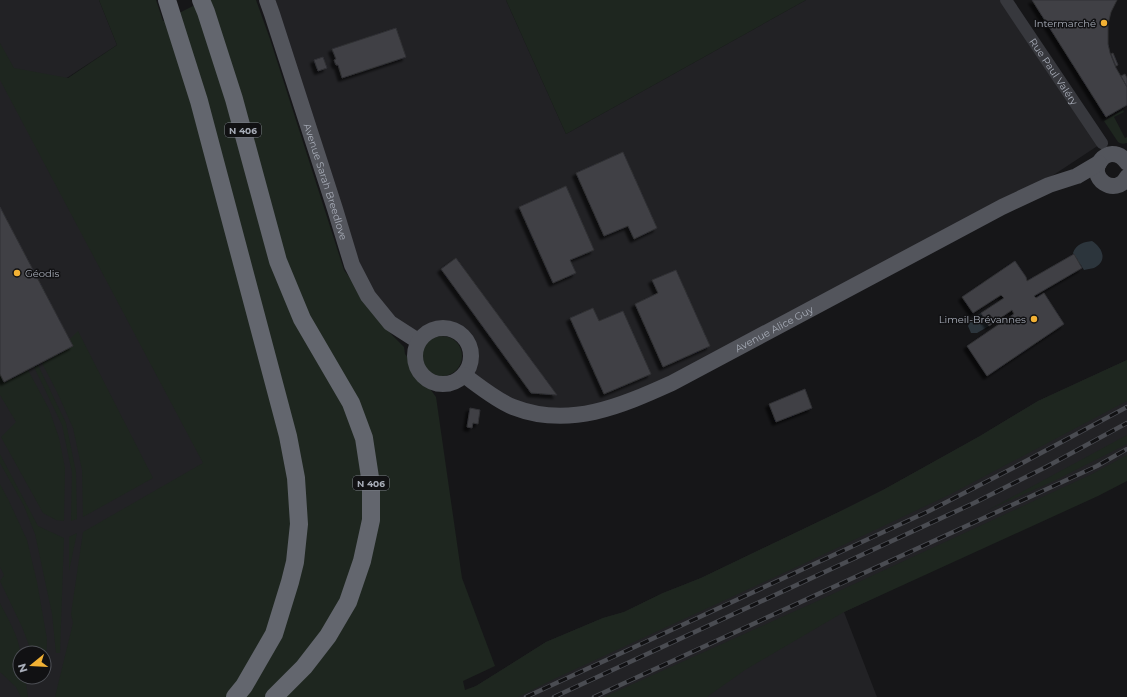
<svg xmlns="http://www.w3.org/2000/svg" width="1127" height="697" font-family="Montserrat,sans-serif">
<defs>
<filter id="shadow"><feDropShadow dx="-3.5" dy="3.5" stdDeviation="1" flood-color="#0009"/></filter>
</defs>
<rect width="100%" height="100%" fill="#161618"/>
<path fill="#222225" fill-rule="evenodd" d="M 0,0 L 99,0 L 117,45 L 24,106 L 210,476 L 68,697 L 0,697 ZM 20,653 L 44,653 L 44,677 L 20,677 Z
M 271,0 L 506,0 L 566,134 L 806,0 L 1002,0 L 1102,143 L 1014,201 L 599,412 L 512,406 L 472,381 L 465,337 L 444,327 L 418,341 L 368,296 Z
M 1127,360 L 1127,480 L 844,612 L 877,697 L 455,697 L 465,691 L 476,686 L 546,642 L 603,618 L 624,612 L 663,593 L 701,578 L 843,510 L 883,490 L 980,436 L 1038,401 Z"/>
<path fill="#1e261f" d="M 99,0 L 156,0 L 163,21 L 205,0 L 256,0 L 270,39 L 344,270 L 391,334 L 404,347 L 405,354 L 436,397 L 462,578 L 495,666 L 463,681 L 465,690 L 476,686 L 546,642 L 603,618 L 624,612 L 663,593 L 701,578 L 843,510 L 883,490 L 980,436 L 1038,401 L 1127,360 L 1127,401 L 951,494 L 801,565 L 554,679 L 518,697 L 55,697 L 73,623 L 71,614 L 83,532 L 203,463 L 0,80 L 0,43 L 14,68 L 68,78 L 117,45 Z
M 506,0 L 806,0 L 566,134 Z
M 1123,110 L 1124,112 L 1114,117 L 1125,138 L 1127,137 L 1127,143 C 1123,144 1121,144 1118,142 L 1104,121 Z
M 78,331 L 153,478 L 83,517 L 82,470 L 73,428 L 57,392 L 42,363 L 73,346 L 70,339 Z
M422 356a20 20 0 1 1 40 0a20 20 0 1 1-40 0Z
M 38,365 L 66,423 L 76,472 L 77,519 L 71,521 L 72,473 L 62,425 L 34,367 Z
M 28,370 L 49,409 L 59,438 L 65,468 L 64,521 L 56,520 L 43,513 L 1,437 L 16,422 L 0,395 L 0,374 L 5,382 Z
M 1127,435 L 1127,444 L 1121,447 L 1056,480 L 988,510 Z
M 0,454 L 38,526 L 64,538 L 60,653 L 56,653 L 52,614 L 35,534 L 24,506 L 0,463 Z
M 1127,455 L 1127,481 L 1098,496 L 844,612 L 745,670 L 707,697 L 604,697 L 813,603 L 1092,474 Z
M 0,484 L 9,501 L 27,540 L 37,582 L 47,639 L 46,666 L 44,672 L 44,653 L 32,653 L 22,627 L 0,581 L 4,575 L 0,567 Z
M 77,533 L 69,571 L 69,537 Z
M 0,603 C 7,617 19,637 20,652 C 21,660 20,669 20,677 L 25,677 L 28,697 L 21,697 L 16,687 L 0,672 Z"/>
<path fill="#2c353c" d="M 1092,241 C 1103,248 1108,261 1094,268 C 1091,269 1087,269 1084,270 L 1073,253 C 1076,244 1084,242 1092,241 Z
M 981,313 L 989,326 L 977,333 L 971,333 L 968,326 L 971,319 Z"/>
<path fill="#404145" stroke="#303034" filter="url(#shadow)" d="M 1032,0 L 1117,0 L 1111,12 L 1108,24 L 1108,44 L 1110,53 L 1116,68 L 1127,87 L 1127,105 L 1106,117 Z
M 396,28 L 406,57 L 342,78 L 338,65 L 336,65 L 334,60 L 336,59 L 332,49 Z
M 1113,53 L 1118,65 L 1116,66 L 1111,54 Z
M 323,57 L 327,68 L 318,71 L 314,60 Z
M 1125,74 L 1127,78 L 1127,87 L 1121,76 Z
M 623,152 L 657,228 L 634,239 L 628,226 L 604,236 L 576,173 Z
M 566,186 L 594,250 L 570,260 L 576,273 L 553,283 L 519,207 Z
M 0,207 L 73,346 L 4,382 L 0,374 Z
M 1074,254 L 1082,268 L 1034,296 L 1036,298 L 1044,293 L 1064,324 L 987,376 L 967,346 L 1014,314 L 1012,310 L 989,326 L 981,313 L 1004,298 L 1001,295 L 973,313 L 962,297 L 1015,261 L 1026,277 L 1027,281 Z
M 456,258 L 557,395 L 531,393 L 441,269 Z
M 676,270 L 710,346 L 663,367 L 635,304 L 658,293 L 652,280 Z
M 593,308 L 599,321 L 623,311 L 651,374 L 604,394 L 570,318 Z
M 805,389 L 812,408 L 776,422 L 769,404 Z
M 470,408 L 480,410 L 478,424 L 473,423 L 472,428 L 467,427 Z"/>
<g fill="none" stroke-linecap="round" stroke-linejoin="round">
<path stroke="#37383d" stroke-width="12" id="s1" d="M 1006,0 L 1102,143"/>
<g stroke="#53555c" stroke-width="16">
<path id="s2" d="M 267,0 L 272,14 L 335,209 L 352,265 L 368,296 L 390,323 L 418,341"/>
<path d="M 1127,163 C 1124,158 1119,154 1112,154 C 1108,154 1103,157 1101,160 C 1086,178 1116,198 1127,177"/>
<circle cx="443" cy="356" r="28"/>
<path id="s3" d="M 464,375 C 479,386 496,400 513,407 C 569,429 621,406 672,383 L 1002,207 L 1049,185 L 1077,176 L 1099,163"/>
</g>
<path stroke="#63666e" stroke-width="18" d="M 167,0 L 199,101 L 288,436 L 296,478 L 299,524 L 295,562 L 290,582 L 274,634 L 244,686 L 235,697
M 201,0 L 206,12 L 234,99 L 278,261 L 302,319 L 351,403 L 364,438 L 371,484 L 371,520 L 362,561 L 348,602 L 328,636 L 304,667 L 274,697"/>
<g stroke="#4a4c52" stroke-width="4.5">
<path id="rail" d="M 526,697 L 929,511 L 1013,468 L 1127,407
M 554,697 L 974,503 L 1046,467 L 1127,423
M 594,697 L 1060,483 L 1097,466 L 1127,449"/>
</g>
<use href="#rail" stroke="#111113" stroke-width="3" stroke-dasharray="9" stroke-linecap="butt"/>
</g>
<g fill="#f2b134" stroke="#111113" stroke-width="1.5">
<circle cx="1104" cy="23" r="4"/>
<circle cx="17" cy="273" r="4"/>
<circle cx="1034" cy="319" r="4"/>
</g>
<g text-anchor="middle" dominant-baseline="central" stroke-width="3" stroke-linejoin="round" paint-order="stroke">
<g fill="#111113" stroke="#7b7e86" stroke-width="1">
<rect x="225" y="123" width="36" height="14" rx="3"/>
<rect x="353" y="476" width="36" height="14" rx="3"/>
</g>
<g font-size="9" font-weight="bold" fill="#a8adb8">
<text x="243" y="130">N 406</text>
<text x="371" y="483">N 406</text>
</g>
<g font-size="10" fill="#a8adb8" stroke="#111113" text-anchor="end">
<text x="1096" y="23">Intermarché</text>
<text x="25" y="273" text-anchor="start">Géodis</text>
<text x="1026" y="319">Limeil-Brévannes</text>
</g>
<g font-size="10" fill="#a8adb8" stroke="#111113">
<text stroke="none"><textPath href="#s1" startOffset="86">Rue Paul Valéry</textPath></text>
<text stroke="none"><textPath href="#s2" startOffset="191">Avenue Sarah Breedlove</textPath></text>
<text stroke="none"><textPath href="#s3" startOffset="340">Avenue Alice Guy</textPath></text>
</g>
</g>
<g transform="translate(32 665) rotate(252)"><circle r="19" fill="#111113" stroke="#4d4f55"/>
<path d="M0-3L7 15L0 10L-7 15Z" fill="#f2b134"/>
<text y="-6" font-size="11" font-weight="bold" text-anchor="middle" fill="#a8adb8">N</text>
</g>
</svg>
